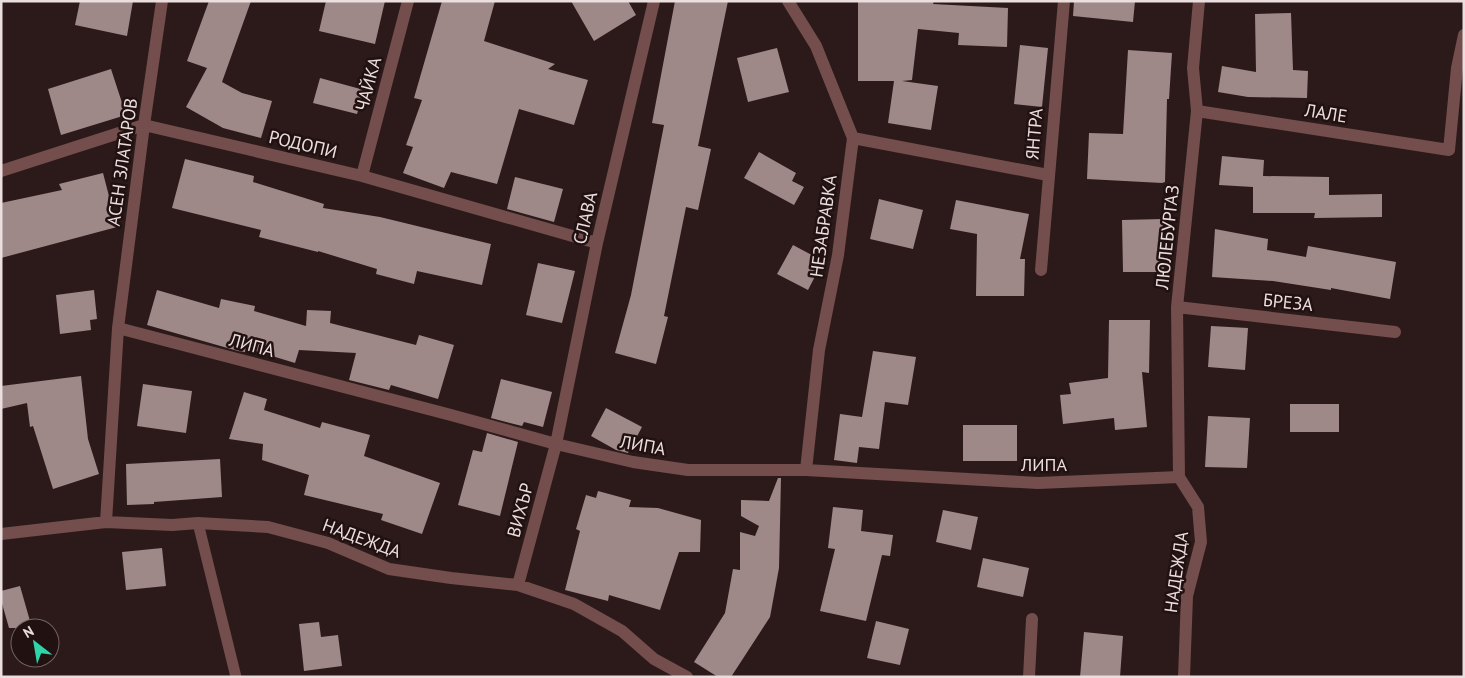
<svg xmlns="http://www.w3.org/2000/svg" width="1465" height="678" font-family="'PT Sans',sans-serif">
<rect width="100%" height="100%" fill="#2c1a1a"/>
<path fill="#9f8888" d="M 80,1 L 133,1 L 127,36 L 75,25 Z
M 209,1 L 251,1 L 222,82 L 242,93 L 272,101 L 261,138 L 223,128 L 186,107 L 207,68 L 187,61 Z
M 326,1 L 385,1 L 375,44 L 319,31 Z
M 442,1 L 495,1 L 484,41 L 555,64 L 548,69 L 588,80 L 574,125 L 519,109 L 497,184 L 451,172 L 444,188 L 403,173 L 413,147 L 406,145 L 422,100 L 414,98 Z
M 571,1 L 628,1 L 636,15 L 594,41 Z
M 675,1 L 728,1 L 698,146 L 711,149 L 698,210 L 686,207 L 664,316 L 668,317 L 656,364 L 615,353 L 631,295 L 664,125 L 652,123 Z
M 858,1 L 934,1 L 933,4 L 1008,8 L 1007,47 L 958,45 L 959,33 L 918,29 L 912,80 L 902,81 L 938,86 L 931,130 L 888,123 L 894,81 L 858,81 Z
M 1074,1 L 1135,1 L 1133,22 L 1073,16 Z
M 1291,13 L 1293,70 L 1308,71 L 1307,98 L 1248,97 L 1218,92 L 1222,66 L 1256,72 L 1255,14 Z
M 1020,45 L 1048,48 L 1042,107 L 1014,104 Z
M 777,48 L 789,92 L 748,102 L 737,58 Z
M 1128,50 L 1172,53 L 1169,99 L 1167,99 L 1165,182 L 1162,183 L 1087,179 L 1089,133 L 1123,134 Z
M 111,69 L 126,115 L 61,135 L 48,89 Z
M 320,78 L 364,90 L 357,114 L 313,103 Z
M 759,152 L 796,173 L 792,181 L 804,187 L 794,205 L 744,178 Z
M 1222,156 L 1264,160 L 1263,176 L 1329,177 L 1329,195 L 1382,194 L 1382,217 L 1314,218 L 1315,213 L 1253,213 L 1253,187 L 1219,185 Z
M 185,159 L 254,176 L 253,182 L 324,204 L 323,208 L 380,217 L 491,244 L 482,285 L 417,271 L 414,284 L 376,274 L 377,269 L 318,251 L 318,252 L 259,237 L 261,230 L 172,208 Z
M 103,173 L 117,227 L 1,258 L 1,203 L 62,190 L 59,184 Z
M 515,177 L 563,189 L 554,222 L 507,209 Z
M 879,199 L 923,210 L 913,249 L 870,239 Z
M 956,200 L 1029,214 L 1020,259 L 1025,259 L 1024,296 L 976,296 L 977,234 L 950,229 Z
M 1163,219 L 1164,272 L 1123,272 L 1122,220 Z
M 1215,229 L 1268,239 L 1267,250 L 1306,257 L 1308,246 L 1396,262 L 1390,299 L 1331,288 L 1331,290 L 1273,281 L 1212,277 Z
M 793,245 L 823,261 L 808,290 L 777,274 Z
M 538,263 L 575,271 L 562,323 L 526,315 Z
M 94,290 L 97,319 L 90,320 L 91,330 L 60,334 L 56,295 Z
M 157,290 L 219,308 L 221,299 L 255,306 L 254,311 L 306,326 L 307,310 L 331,311 L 330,323 L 416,345 L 419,335 L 454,345 L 438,399 L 391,385 L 389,390 L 349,380 L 356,353 L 299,350 L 295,363 L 246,348 L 245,352 L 238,351 L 147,325 Z
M 1109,320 L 1150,320 L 1149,373 L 1142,372 L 1147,427 L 1115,430 L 1114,418 L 1063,424 L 1060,395 L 1071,394 L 1069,383 L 1108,378 Z
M 1211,326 L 1248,328 L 1245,370 L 1208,367 Z
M 873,351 L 916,357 L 908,405 L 885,402 L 879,449 L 859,447 L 857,463 L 834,460 L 840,414 L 862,417 Z
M 81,376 L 88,439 L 99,474 L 53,489 L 33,426 L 30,427 L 27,403 L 1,409 L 1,386 Z
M 501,379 L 552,392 L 543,427 L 524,422 L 522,426 L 491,418 Z
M 143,384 L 192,391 L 186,433 L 137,426 Z
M 244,392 L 267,399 L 264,410 L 320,428 L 322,422 L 370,435 L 364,456 L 440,483 L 422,534 L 381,520 L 383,514 L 304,495 L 309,475 L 262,460 L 263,444 L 229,439 Z
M 1290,404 L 1339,404 L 1339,432 L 1290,432 Z
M 606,408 L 642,427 L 628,453 L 616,450 L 591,436 Z
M 1208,416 L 1250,418 L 1247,468 L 1205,467 Z
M 963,425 L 1017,425 L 1017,461 L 963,461 Z
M 487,433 L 518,442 L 500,516 L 458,505 L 473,450 L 482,452 Z
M 220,459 L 222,497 L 154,502 L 154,504 L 127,505 L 126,464 Z
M 778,478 L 781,478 L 779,568 L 770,617 L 731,677 L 718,677 L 694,662 L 725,613 L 733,569 L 740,570 L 740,532 L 755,536 L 759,526 L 741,516 L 741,500 L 769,501 Z
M 598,491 L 631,500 L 629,507 L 658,508 L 701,520 L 700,552 L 679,552 L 660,610 L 609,595 L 608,601 L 565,590 L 580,531 L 576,529 L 586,495 L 596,498 Z
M 833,507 L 863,510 L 861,531 L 893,535 L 890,556 L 882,555 L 866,621 L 820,611 L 835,549 L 828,548 Z
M 943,510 L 978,517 L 971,550 L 936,542 Z
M 162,548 L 166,586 L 126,590 L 122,552 Z
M 983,558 L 1029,568 L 1023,597 L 977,587 Z
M 20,586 L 32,628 L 9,628 L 1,600 L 1,591 Z
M 876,621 L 909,629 L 900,665 L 867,658 Z
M 319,622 L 321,637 L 338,635 L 342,666 L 304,671 L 299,624 Z
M 1084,632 L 1123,636 L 1120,677 L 1080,677 Z"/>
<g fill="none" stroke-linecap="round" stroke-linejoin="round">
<path stroke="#744d4d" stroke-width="11" d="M 198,523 L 236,677"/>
<path stroke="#744d4d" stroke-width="12" d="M 788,1 L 816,46 L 853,138 L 838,255 L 819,350 L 806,470
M 1197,111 L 1449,150 L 1457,68 L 1464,35
M 853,138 L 1048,175
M 1,171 L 144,125 L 362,176 L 597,243
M 362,176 L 408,1
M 1041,270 L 1064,1
M 1177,307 L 1395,332
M 118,328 L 451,415 L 556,444 L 633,462 L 688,470 L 806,470 L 1038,483 L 1179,477
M 1179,477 L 1177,307 L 1197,111 L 1193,68 L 1199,1
M 1179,477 L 1198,507 L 1201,542 L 1187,596 L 1184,677
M 106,522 L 118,328 L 144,125 L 162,1
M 1,534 L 106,522 L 172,525 L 198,523 L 268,527 L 328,543 L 389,569 L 451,578 L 518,585 L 574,604 L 622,631 L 654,659 L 687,677
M 518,585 L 556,444 L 597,243 L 654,1
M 1029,677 L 1032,619"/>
</g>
<g text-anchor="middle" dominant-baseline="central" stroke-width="5" stroke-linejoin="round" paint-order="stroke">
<g font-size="18" fill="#ebdede" stroke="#211">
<text transform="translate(368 84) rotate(-75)">ЧАЙКА</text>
<text transform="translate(1326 113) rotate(9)">ЛАЛЕ</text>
<text transform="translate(1034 134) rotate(-85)">ЯНТРА</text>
<text transform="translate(303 144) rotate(13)">РОДОПИ</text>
<text transform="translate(122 162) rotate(-82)">АСЕН ЗЛАТАРОВ</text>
<text transform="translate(585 218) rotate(-77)">СЛАВА</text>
<text transform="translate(823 226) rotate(-82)">НЕЗАБРАВКА</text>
<text transform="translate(1167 237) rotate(-84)">ЛЮЛЕБУРГАЗ</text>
<text transform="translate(1288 302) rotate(6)">БРЕЗА</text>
<text transform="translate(252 345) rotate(15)">ЛИПА</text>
<text transform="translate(643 445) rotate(10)">ЛИПА</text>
<text x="1044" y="464">ЛИПА</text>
<text transform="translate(520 510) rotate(-75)">ВИХЪР</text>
<text transform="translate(362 538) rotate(20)">НАДЕЖДА</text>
<text transform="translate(1176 572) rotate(-82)">НАДЕЖДА</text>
</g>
</g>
<rect width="1465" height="678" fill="none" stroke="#ebdede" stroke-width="5"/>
<g transform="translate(35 643) rotate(329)"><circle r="24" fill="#221111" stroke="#726363"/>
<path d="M0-4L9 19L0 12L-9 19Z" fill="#30d4a9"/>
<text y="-8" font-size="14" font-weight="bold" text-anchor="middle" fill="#ebdede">N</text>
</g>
</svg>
